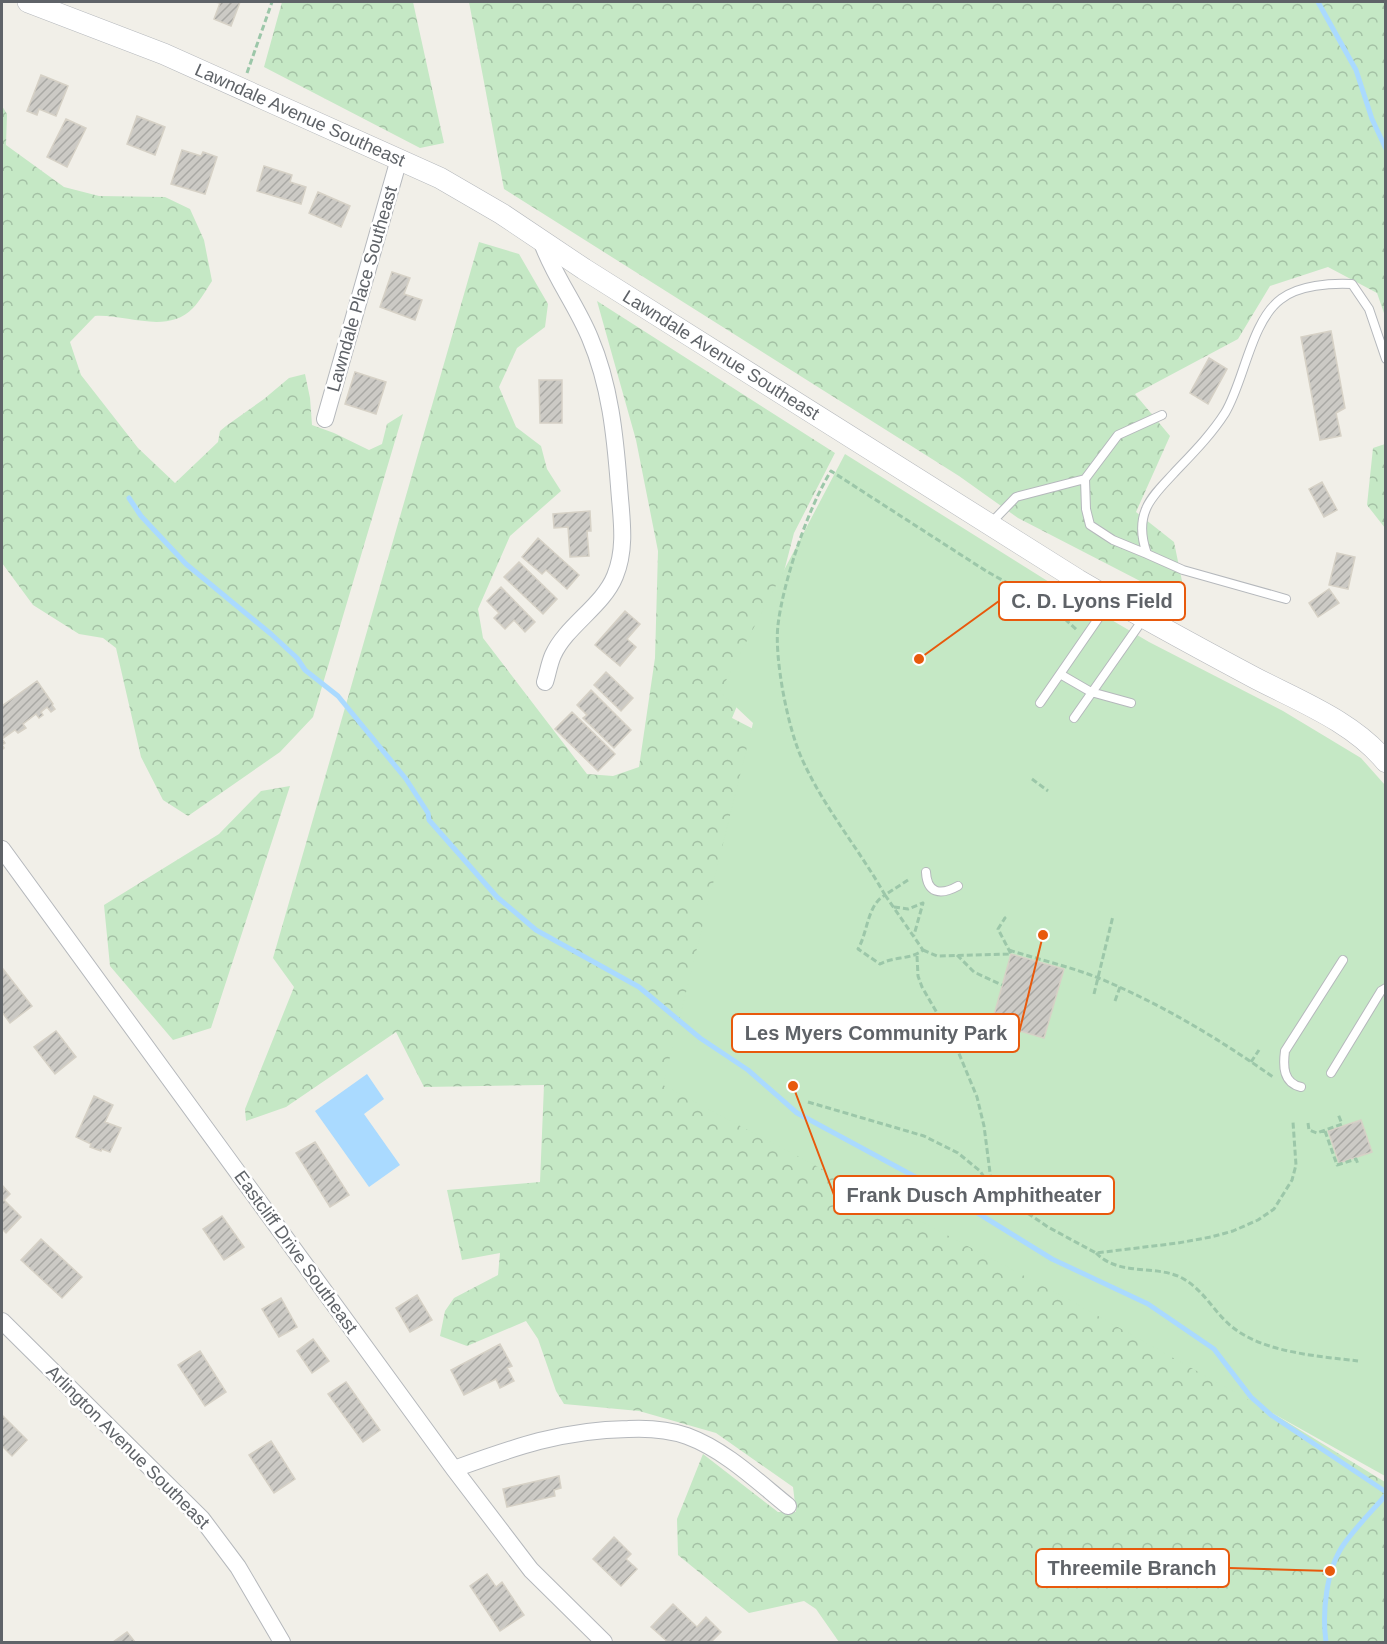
<svg xmlns="http://www.w3.org/2000/svg" width="1387" height="1644" font-family="Arial,sans-serif">
<defs>
<pattern id="forest-crowns" width="20" height="18" patternUnits="userSpaceOnUse" patternTransform="scale(1.5)"><rect width="20" height="18" fill="#c5e8c5"/><path d="M2 6a3 3 0 1 1 6 0M12 15a3 3 0 1 1 6 0" fill="none" stroke="#a3c0a4"/></pattern>
<pattern id="building-hatch" width="6" height="6" patternUnits="userSpaceOnUse" patternTransform="scale(1.5)"><rect width="6" height="6" fill="#cccac5"/><path d="M-1 1l2-2M0 6l6-6M5 7l2-2" fill="none" stroke="#a9a8a4"/></pattern>
</defs>
<rect width="100%" height="100%" fill="#f1efe8"/>
<path fill="url(#forest-crowns)" d="M 282,2 L 413,2 L 444,143 L 420,148 L 264,67 Z
M 469,2 L 1385,2 L 1385,316 L 1377,293 L 1328,267 L 1270,286 L 1238,339 L 1135,394 L 1170,436 L 1136,512 L 1174,542 L 1183,586 L 1142,582 L 1018,518 L 959,476 L 504,189 Z
M 2,106 L 7,114 L 6,145 L 64,187 L 99,196 L 165,197 L 190,209 L 204,240 L 212,281 C 206,290 200,301 193,308 C 167,335 127,314 95,316 L 70,342 L 81,375 L 138,448 L 175,483 L 218,442 L 220,431 L 226,426 L 264,399 L 289,378 L 305,374 L 310,398 L 312,425 L 334,433 L 369,450 L 382,444 L 387,424 L 403,414 L 313,717 L 280,752 L 188,816 L 163,800 L 141,757 L 116,648 L 103,638 L 79,634 L 33,605 L 2,563 Z
M 479,242 L 519,254 L 548,304 L 545,327 L 517,348 L 499,387 L 516,427 L 541,446 L 547,469 L 561,491 L 510,536 L 478,609 L 483,638 L 587,774 L 613,776 L 639,767 L 655,658 L 658,551 L 636,440 L 597,301 L 835,453 L 794,533 L 769,629 L 732,718 L 767,736 L 714,1070 L 1385,1482 L 1385,1642 L 839,1642 L 816,1609 L 804,1601 L 749,1613 L 678,1555 L 677,1519 L 703,1454 L 778,1512 L 796,1512 L 793,1487 L 716,1433 L 639,1411 L 564,1404 L 556,1391 L 538,1339 L 526,1321 L 467,1346 L 440,1336 L 445,1311 L 454,1298 L 498,1275 L 500,1253 L 462,1260 L 447,1190 L 540,1182 L 544,1085 L 424,1087 L 396,1032 L 286,1107 L 246,1121 L 245,1109 L 294,987 L 273,958 Z
M 1385,444 L 1386,444 L 1385,528 L 1367,505 L 1373,448 Z
M 290,786 L 211,1028 L 173,1040 L 110,966 L 104,905 L 219,834 L 261,791 Z"/>
<path fill="#c5e8c5" d="M 845,454 L 1081,602 L 1149,642 L 1283,711 L 1361,758 L 1385,785 L 1385,1476 L 1064,1297 L 663,1085 L 753,723 L 720,692 Z"/>
<path fill="#aadaff" d="M 367,1074 L 384,1099 L 364,1114 L 400,1165 L 369,1187 L 315,1111 Z"/>
<g fill="none" stroke-linecap="round" stroke-linejoin="round">
<path stroke="#aadaff" stroke-width="5" d="M 1318,2 L 1356,70 L 1372,119 L 1386,149
M 129,498 L 141,516 L 186,564 L 271,634 L 297,658 L 305,670 L 338,696 L 406,779 L 428,813 L 429,820 L 497,897 L 536,930 L 639,987 L 700,1038 L 748,1070 L 797,1113 L 947,1194 L 1052,1259 L 1148,1304 L 1214,1349 L 1251,1397 L 1271,1415 L 1386,1492
M 1326,1642 C 1322,1613 1326,1569 1344,1544 C 1356,1527 1372,1511 1386,1495"/>
</g>
<path fill="url(#building-hatch)" stroke="#d6d1c6" stroke-width="1.5" d="M 215,2 L 240,2 L 231,26 L 214,19 L 220,3 Z
M 41,75 L 68,86 L 56,116 L 39,109 L 37,115 L 27,111 Z
M 137,116 L 165,127 L 155,155 L 127,144 Z
M 66,119 L 86,128 L 67,167 L 47,157 Z
M 182,150 L 201,156 L 203,152 L 217,157 L 205,194 L 171,184 Z
M 264,166 L 292,175 L 290,182 L 306,187 L 301,204 L 257,191 Z
M 318,192 L 350,206 L 341,227 L 309,213 Z
M 392,272 L 410,278 L 404,294 L 422,300 L 415,320 L 380,307 Z
M 1331,331 L 1345,408 L 1336,413 L 1341,436 L 1320,440 L 1301,337 Z
M 1209,358 L 1227,369 L 1208,404 L 1190,393 Z
M 355,372 L 386,382 L 376,414 L 345,404 Z
M 539,380 L 562,380 L 562,423 L 540,423 Z
M 1322,482 L 1337,510 L 1324,517 L 1309,489 Z
M 590,511 L 591,531 L 587,531 L 589,556 L 570,557 L 568,527 L 554,528 L 553,514 Z
M 538,538 L 579,575 L 567,589 L 546,570 L 542,574 L 522,557 Z
M 1337,553 L 1355,557 L 1348,589 L 1329,585 Z
M 519,562 L 557,599 L 543,614 L 504,577 Z
M 501,587 L 535,622 L 525,632 L 514,620 L 505,629 L 494,618 L 499,613 L 487,601 Z
M 1329,589 L 1339,603 L 1318,617 L 1309,603 Z
M 625,611 L 640,624 L 627,639 L 636,647 L 620,666 L 595,645 Z
M 606,672 L 633,698 L 621,711 L 594,685 Z
M 37,681 L 53,704 L 52,705 L 55,709 L 51,712 L 47,707 L 41,712 L 43,715 L 39,718 L 36,714 L 23,724 L 26,728 L 18,733 L 15,730 L 2,739 L 5,743 L 2,745 L 4,748 L 2,750 L 2,706 Z
M 591,690 L 631,730 L 614,748 L 583,718 L 587,715 L 577,705 Z
M 572,712 L 615,754 L 598,771 L 555,729 Z
M 1011,954 L 1064,969 L 1044,1038 L 1020,1031 L 1022,1023 L 994,1015 Z
M 3,969 L 32,1006 L 10,1023 L 2,1012 L 2,970 Z
M 56,1031 L 76,1057 L 55,1074 L 34,1047 Z
M 94,1096 L 113,1105 L 105,1122 L 121,1128 L 110,1152 L 102,1149 L 101,1151 L 90,1147 L 91,1144 L 76,1137 Z
M 1361,1120 L 1372,1152 L 1339,1163 L 1328,1131 Z
M 315,1142 L 349,1195 L 330,1207 L 296,1153 Z
M 2,1185 L 10,1194 L 4,1200 L 21,1217 L 6,1233 L 2,1229 Z
M 222,1216 L 244,1247 L 224,1260 L 203,1229 Z
M 41,1239 L 82,1277 L 62,1298 L 21,1260 Z
M 417,1295 L 432,1320 L 410,1332 L 396,1308 Z
M 281,1298 L 297,1327 L 279,1337 L 262,1309 Z
M 313,1339 L 329,1361 L 312,1373 L 297,1351 Z
M 500,1344 L 512,1366 L 507,1368 L 514,1381 L 500,1388 L 496,1379 L 464,1395 L 451,1370 Z
M 200,1351 L 226,1392 L 205,1406 L 178,1365 Z
M 346,1382 L 380,1430 L 363,1442 L 328,1394 Z
M 2,1415 L 27,1440 L 12,1456 L 2,1446 Z
M 271,1441 L 295,1479 L 274,1493 L 249,1455 Z
M 559,1476 L 561,1488 L 554,1490 L 555,1496 L 507,1507 L 503,1489 Z
M 614,1537 L 631,1554 L 626,1559 L 637,1569 L 621,1586 L 593,1559 Z
M 487,1574 L 496,1587 L 502,1582 L 524,1615 L 500,1631 L 470,1586 Z
M 673,1604 L 697,1627 L 706,1617 L 721,1632 L 711,1642 L 668,1642 L 651,1627 Z
M 127,1632 L 135,1642 L 113,1642 Z"/>
<g fill="none" stroke-linecap="round" stroke-linejoin="round">
<g stroke="#b5b8bc" stroke-width="10">
<path id="service" d="M 990,524 L 1016,497 L 1085,479
M 1147,554 L 1113,540 L 1090,525 L 1086,509 L 1085,479 L 1118,435 L 1162,415
M 1286,599 L 1183,570 L 1147,554 C 1142,540 1140,523 1146,509 C 1151,496 1165,483 1174,473 C 1192,454 1211,435 1225,413 C 1244,382 1251,321 1281,299 C 1299,285 1331,283 1352,284 L 1369,309 L 1386,359
M 1060,674 L 1091,692 L 1131,703
M 1040,703 L 1111,600
M 1074,718 L 1144,618
M 926,872 C 927,893 940,896 958,886
M 1331,1073 L 1381,991 L 1386,988
M 1301,1087 C 1283,1083 1283,1066 1285,1051 L 1343,960"/>
</g>
<g stroke="#b5b8bc" stroke-width="18">
<path id="minor" d="M 541,240 C 553,275 576,304 590,338 C 610,385 615,435 619,486 C 621,516 627,547 615,576 C 603,606 566,626 553,655 C 549,664 548,673 545,682
M 325,419 L 399,159
M 2,849 L 454,1469 L 531,1570 L 604,1642
M 2,1321 L 202,1519 L 238,1567 L 282,1642
M 454,1469 C 515,1447 562,1430 628,1429 C 648,1428 667,1429 687,1436 C 725,1450 757,1481 788,1506"/>
</g>
<g stroke="#b5b8bc" stroke-width="22">
<path id="tertiary" d="M 28,2 L 164,54 L 440,178 L 502,214 L 584,269 L 1078,580 C 1136,614 1195,646 1255,678 C 1299,701 1354,722 1386,762"/>
</g>
<path stroke="#9cc7a9" stroke-width="3" stroke-dasharray="6 3" stroke-linecap="butt" d="M 247,73 L 272,2
M 1032,779 L 1048,791
M 908,880 L 885,895 C 859,849 824,808 802,759 C 788,729 774,658 778,625 C 783,582 808,508 831,471 L 986,571 L 1054,609 L 1077,630
M 885,895 L 923,950 C 911,960 894,956 880,964 L 858,949 C 868,932 867,905 885,895 Z
M 894,907 L 908,909 L 923,903 L 914,935
M 923,950 L 937,956 L 1011,954 L 998,929 L 1005,918 L 1004,917
M 1009,950 C 1040,960 1072,967 1101,979 C 1163,1005 1219,1039 1273,1077
M 957,955 L 974,972 L 1002,985
M 917,956 L 918,976 L 922,987 L 955,1044 L 977,1097 L 984,1126 L 992,1188
M 1094,994 L 1113,916
M 1115,1001 L 1120,987
M 1251,1062 L 1259,1050
M 808,1102 L 924,1136 L 958,1153 L 980,1171 L 992,1189 L 1048,1227 L 1096,1253 L 1178,1243 L 1211,1237 L 1233,1231 L 1258,1220 L 1274,1209 L 1292,1180 L 1296,1165 L 1293,1122
M 1308,1123 L 1309,1130 L 1317,1133 L 1342,1124 L 1338,1114
M 1325,1131 L 1337,1165 L 1356,1159 L 1358,1164
M 1096,1253 C 1120,1277 1155,1264 1182,1278 C 1203,1289 1214,1312 1231,1326 C 1263,1353 1319,1356 1358,1361"/>
<use href="#service" stroke="#fff" stroke-width="8"/>
<use href="#minor" stroke="#fff" stroke-width="16"/>
<use href="#tertiary" stroke="#fff" stroke-width="21"/>
</g>
<g text-anchor="middle" dominant-baseline="central" stroke-width="5" stroke-linejoin="round" paint-order="stroke">
<g font-size="18" fill="#5f6368" stroke="#fff">
<text transform="translate(300 115) rotate(24)">Lawndale Avenue Southeast</text>
<text transform="translate(362 289) rotate(-74)">Lawndale Place Southeast</text>
<text transform="translate(721 355) rotate(32)">Lawndale Avenue Southeast</text>
<text transform="translate(296 1252) rotate(54)">Eastcliff Drive Southeast</text>
<text transform="translate(128 1447) rotate(45)">Arlington Avenue Southeast</text>
</g>
</g>
<path fill="none" stroke="#e8590c" stroke-width="2" d="M919 659L999 601M1043 935L1019 1033M793 1086L834 1195M1330 1571L1229 1568"/>
<g fill="#e8590c" stroke="#fff" stroke-width="2">
<circle cx="919" cy="659" r="6"/>
<circle cx="1043" cy="935" r="6"/>
<circle cx="793" cy="1086" r="6"/>
<circle cx="1330" cy="1571" r="6"/>
</g>
<g fill="#fff" stroke="#e8590c" stroke-width="2">
<rect x="999" y="582" width="186" height="38" rx="6"/>
<rect x="732" y="1014" width="287" height="38" rx="6"/>
<rect x="834" y="1176" width="280" height="38" rx="6"/>
<rect x="1036" y="1549" width="193" height="38" rx="6"/>
</g>
<g font-size="20" text-anchor="middle" font-weight="bold" fill="#5f6368">
<text x="1092" y="608">C. D. Lyons Field</text>
<text x="876" y="1040">Les Myers Community Park</text>
<text x="974" y="1202">Frank Dusch Amphitheater</text>
<text x="1132" y="1575">Threemile Branch</text>
</g>
<rect width="1387" height="1644" fill="none" stroke="#5f6368" stroke-width="6"/>
</svg>
